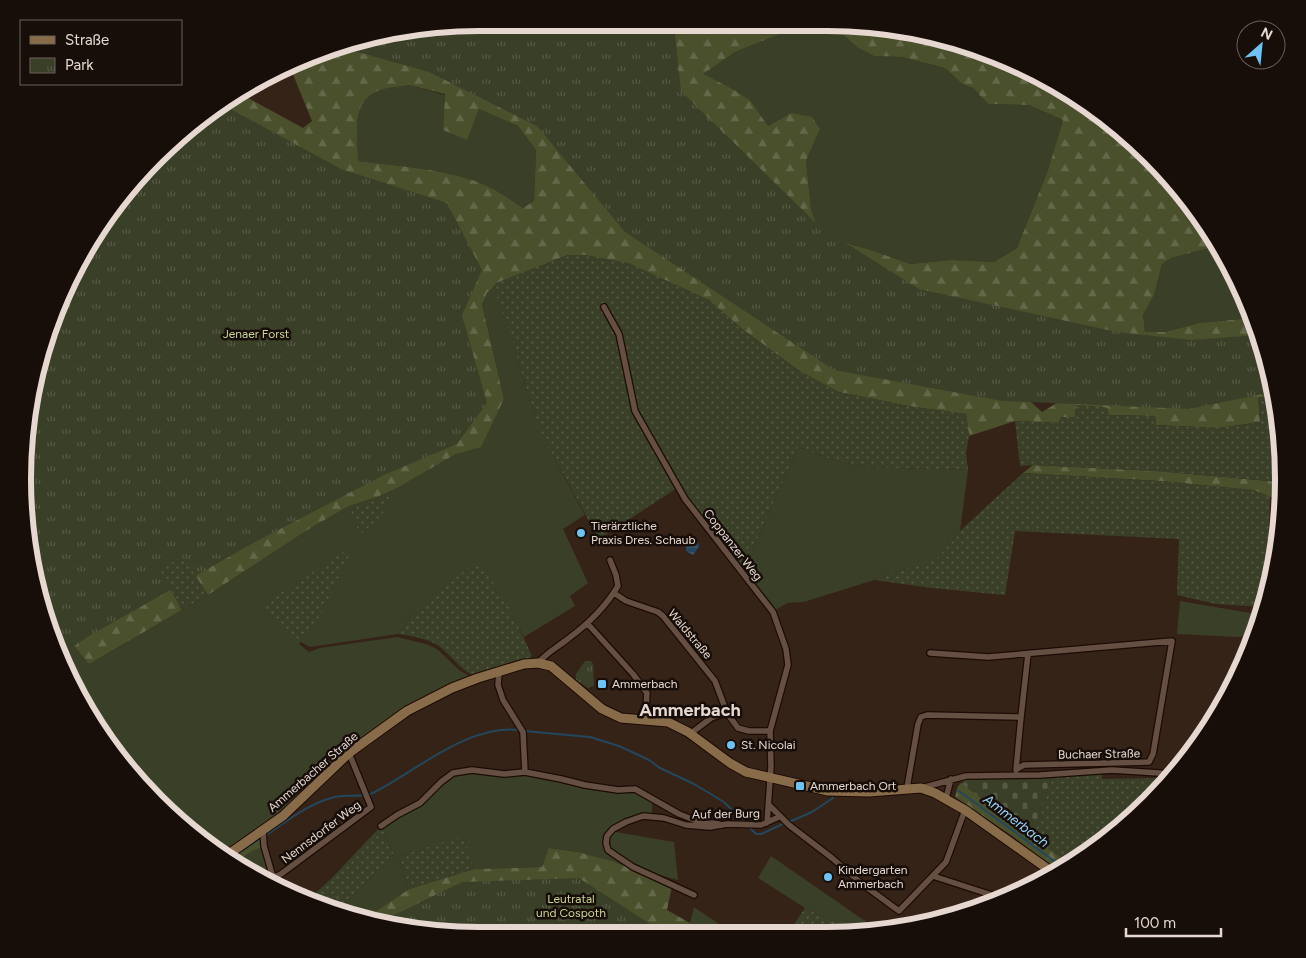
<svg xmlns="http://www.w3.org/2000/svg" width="1306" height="958" font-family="Figtree,sans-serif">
<defs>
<pattern id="forest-firs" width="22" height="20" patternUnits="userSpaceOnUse" patternTransform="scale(1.25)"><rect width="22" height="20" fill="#4a502c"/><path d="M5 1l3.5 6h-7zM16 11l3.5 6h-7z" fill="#64684a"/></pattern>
<pattern id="cemetery-stones" width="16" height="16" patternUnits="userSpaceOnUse" patternTransform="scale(1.25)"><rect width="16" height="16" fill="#3a3f27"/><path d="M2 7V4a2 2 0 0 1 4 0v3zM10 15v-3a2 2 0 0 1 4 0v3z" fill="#565a45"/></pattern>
<pattern id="park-tufts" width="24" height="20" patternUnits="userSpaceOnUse" patternTransform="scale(1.25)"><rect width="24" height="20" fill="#3a3f27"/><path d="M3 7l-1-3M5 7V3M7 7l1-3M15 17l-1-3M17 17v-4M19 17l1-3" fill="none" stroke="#565a45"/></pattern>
<pattern id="garden-dots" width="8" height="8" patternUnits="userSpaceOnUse" patternTransform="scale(1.25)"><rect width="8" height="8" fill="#3a3f27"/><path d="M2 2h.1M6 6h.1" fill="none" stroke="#565a45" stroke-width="1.8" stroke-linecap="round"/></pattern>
<pattern id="water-rules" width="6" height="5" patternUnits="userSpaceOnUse" patternTransform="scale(1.25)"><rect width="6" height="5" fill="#23475d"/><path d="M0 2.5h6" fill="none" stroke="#436173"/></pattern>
</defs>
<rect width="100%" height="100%" fill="#362318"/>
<path fill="#3a3f27" d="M 807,23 L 826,23 L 834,26 L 858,48 L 874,56 L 902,57 L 945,68 L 962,84 L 973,88 L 988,104 L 1029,105 L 1063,120 L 1048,170 L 1017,248 L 994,262 L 951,260 L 910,264 L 871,250 L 831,239 L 815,222 L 811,209 L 806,161 L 820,129 L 791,113 L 768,126 L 750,100 L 731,88 L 702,74 L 735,52 Z
M 409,85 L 445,95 L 443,130 L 467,139 L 479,109 L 518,126 L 536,150 L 534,201 L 523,208 C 507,197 491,186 472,180 C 436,168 396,166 358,161 C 358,136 350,103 378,91 C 387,87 400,87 409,85 Z
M 1217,246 L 1237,277 L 1252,318 L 1199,323 L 1165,332 L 1145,332 L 1143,315 L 1154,295 L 1162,264 L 1171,258 Z
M 493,286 C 510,320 517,359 528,395 C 541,438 564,476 585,515 L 563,529 L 588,583 L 570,596 L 575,606 L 524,637 L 508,606 L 416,610 L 398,634 L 310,647 L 301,642 L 299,644 L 309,652 L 320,648 L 397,637 L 426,644 L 437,649 L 459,670 L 471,677 L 406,709 L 282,814 L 223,855 L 178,822 L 133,774 L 132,770 L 136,770 L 139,765 L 98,725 L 57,651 L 62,647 L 75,647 L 89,664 L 208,595 L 309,529 L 349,506 L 377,497 L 397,488 L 456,454 L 481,446 L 504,399 L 482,303 L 487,293 Z
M 798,447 L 830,459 L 864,467 L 968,470 L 960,531 L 936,561 L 903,569 L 874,580 L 804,602 L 787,603 L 774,611 L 743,572 Z
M 1180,601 L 1262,615 L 1255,635 L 1238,637 L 1177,634 Z
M 525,772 L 635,790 L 652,803 L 652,815 L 610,831 L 674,842 L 678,880 L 578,852 L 550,848 L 542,867 L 474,869 L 464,837 L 399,856 L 409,889 L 366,918 L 337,912 L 394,854 L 381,826 L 420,803 L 456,773 Z
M 263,847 L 271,877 L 277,886 L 251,874 L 235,863 L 252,851 Z
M 771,856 L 881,932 L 857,932 L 805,908 L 758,878 Z
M 694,907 L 732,933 L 702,933 L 690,923 Z"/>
<path fill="url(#forest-firs)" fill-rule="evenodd" d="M 538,23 L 807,23 L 735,52 L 703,74 L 731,88 L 750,100 L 768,126 L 791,113 L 812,117 L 820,129 L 806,161 L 811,209 L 815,222 L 831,239 L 871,250 L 910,264 L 951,260 L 994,262 L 1017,248 L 1048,170 L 1063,120 L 1029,105 L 988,104 L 973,88 L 962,84 L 945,68 L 902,57 L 874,56 L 858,48 L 834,26 L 826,23 L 857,23 L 945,38 L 1080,99 L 1189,201 L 1217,246 L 1171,258 L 1162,264 L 1154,295 L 1143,315 L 1145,332 L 1165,332 L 1199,323 L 1252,318 L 1268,361 L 1274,397 L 1258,397 L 1260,422 L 1219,428 L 1156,425 L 1155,416 L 1108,415 L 1108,408 L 1076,405 L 1075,417 L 1059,423 L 1015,421 L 969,436 L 966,414 L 908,406 L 839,392 L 801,372 L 742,329 L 709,300 L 568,255 L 497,283 L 487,293 L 482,304 L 504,399 L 481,447 L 456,454 L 397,488 L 377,497 L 349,506 L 309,529 L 208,595 L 182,556 L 160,570 L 182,610 L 89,664 L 75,647 L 62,647 L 24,509 L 31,390 L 70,277 L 156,156 L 239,93 L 303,128 L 312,121 L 290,67 L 361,38 L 440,28 ZM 409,85 L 445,94 L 443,130 L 467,140 L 479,109 L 518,126 L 536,150 L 534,201 L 523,208 C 507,197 491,186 472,180 C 436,168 396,166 358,161 C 358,135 350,103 378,91 C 387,87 400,87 409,85 ZM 1021,393 L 1060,401 L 1042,412 Z
M 1033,465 L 1156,471 L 1281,482 L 1281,496 L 1270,497 L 1253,490 L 1159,481 L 1023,473 Z
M 98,725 L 139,766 L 135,770 L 132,770 L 133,774 L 117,757 Z
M 961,783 L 1062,858 L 1067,863 L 1055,870 L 1015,838 L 955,797 L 958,786 Z
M 260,836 L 263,847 L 252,851 L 235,863 L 227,858 Z
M 549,848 L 578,852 L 615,862 L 672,886 L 667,910 L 690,923 L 702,933 L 449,934 L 366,918 L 409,889 L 474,869 L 542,867 Z"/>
<path fill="url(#cemetery-stones)" d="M 1052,776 L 1033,837 L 961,783 L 966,779 Z"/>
<path fill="url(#park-tufts)" d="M 479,23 L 674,23 L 681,91 L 819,226 L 919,289 L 1117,332 L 1191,340 L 1258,335 L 1268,361 L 1273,392 L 1189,409 L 1002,401 L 834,370 L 625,232 L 537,126 L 429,72 L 339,47 L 361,38 Z
M 223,105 L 341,169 L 447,203 L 482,270 L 462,315 L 487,403 L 457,444 L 386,474 L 257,541 L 89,636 L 59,657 L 24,509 L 31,390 L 70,277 L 156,156 Z
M 585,661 L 591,661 L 593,664 L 594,686 L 588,688 L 576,680 L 576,674 Z
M 579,878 L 664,933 L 449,934 L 382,921 L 462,882 Z"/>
<path fill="url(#garden-dots)" d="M 568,255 L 586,255 L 629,263 L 709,300 L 742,329 L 801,372 L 839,392 L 908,406 L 966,414 L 969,436 L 966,453 L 968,470 L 864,467 L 830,459 L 798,447 L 743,572 L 693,508 L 680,486 L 599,539 L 542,436 L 528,395 L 510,332 L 493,286 L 497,283 L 513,276 Z
M 1258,397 L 1274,397 L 1283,449 L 1281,482 L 1156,471 L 1033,465 L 1020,466 L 1015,421 L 1058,423 L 1061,417 L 1075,417 L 1076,405 L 1108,408 L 1109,415 L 1155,416 L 1156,425 L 1219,428 L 1260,422 Z
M 1023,473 L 1159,481 L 1253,490 L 1270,497 L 1266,598 L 1264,607 L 1216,604 L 1177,595 L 1179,539 L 1015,531 L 1005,595 L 932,588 L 874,580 L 903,569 L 936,560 L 960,531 Z
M 389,496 C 391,511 370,525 360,535 L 350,509 Z
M 347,550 L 349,556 L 318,621 L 301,642 L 262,605 Z
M 182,556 L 208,595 L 182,610 L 160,570 Z
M 474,563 C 501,584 518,625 532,656 L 530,658 L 475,676 C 460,670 452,656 439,646 C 427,638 411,636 398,634 L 416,610 Z
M 1102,774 L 1102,779 L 1160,778 L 1160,790 L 1105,841 L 1067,863 L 1033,837 L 1052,776 Z
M 381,826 L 394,854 L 337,912 L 308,900 L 331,879 Z
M 464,836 L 474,869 L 409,889 L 399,856 Z
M 805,908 L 857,932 L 789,932 Z"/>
<path fill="url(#water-rules)" d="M 688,536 L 692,537 L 699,544 L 698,548 L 693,555 L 686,551 L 686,546 L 683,542 Z"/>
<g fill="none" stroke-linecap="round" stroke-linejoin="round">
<path stroke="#23475d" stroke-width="2" d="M 524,731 L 590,737 L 619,746 L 649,760 L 660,768 L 694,784 L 724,802 L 756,834 L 761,834 L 785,823
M 959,791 L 1061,866
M 789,822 L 812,812 L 833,798
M 265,836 C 287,821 309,803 335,797 C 347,794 362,798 373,793 C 416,771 468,724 519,730
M 230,859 L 261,838"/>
<g stroke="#1d0b04" stroke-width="8">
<path id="minor" d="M 604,307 L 619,334 L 635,411 L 685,499 L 773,612 L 786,649 L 788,665 L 770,731 L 771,766 L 767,823
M 614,593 L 626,601 L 658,612 L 663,616 L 715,681 L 727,713 L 738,728 L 749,731 L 770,731
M 587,623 L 633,674 L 647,693 L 645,720
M 930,653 L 988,657 L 1172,641 L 1153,754 L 1149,762 L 1024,765 L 1017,769
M 538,663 C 547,652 558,647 569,638 C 588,624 606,606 618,586 L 616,575 L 610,560
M 499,672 L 498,685 L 503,700 L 523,732 L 525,772
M 1021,717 L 1028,654
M 690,734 L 711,718 L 727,713
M 907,788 L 918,724 L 921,717 L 927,715 L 1021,717 L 1016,770
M 921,788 L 966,776 L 1040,775 L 1112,770 L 1175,774
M 946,798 L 951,779
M 769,805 L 789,825 L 832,858 L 861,883 L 899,911 L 946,862 L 965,810
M 381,826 L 397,815 L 420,803 L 441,782 L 453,773 L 472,770 L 504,774 L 525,772 L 561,779 L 585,785 L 618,790 L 635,789 L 679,814 L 697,821 L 719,824
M 263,830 L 264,846 L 272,874 L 275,877 L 281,874 L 371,807 L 349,753
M 933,876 L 1004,899
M 694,895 L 633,867 L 615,855 L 608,850 L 606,843 L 607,836 L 613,829 L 626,822 L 643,816 L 664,818 L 686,825 L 710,827 L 727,824 L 761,825 L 779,817"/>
</g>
<g stroke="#1d0b04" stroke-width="11">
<path id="secondary" d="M 226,856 L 283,816 L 349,753 L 407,711 L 452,688 L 478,678 L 524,664 L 538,663 L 551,666 L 602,709 L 621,718 L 668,722 L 688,732 L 730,763 L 746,772 L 828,791 L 869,792 L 921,788 L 935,793 L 965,810 L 1052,872"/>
</g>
<use href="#minor" stroke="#654f43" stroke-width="5.5"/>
<use href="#secondary" stroke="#886c4a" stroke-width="9"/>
</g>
<g fill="#6fc2f4" stroke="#170e0a" stroke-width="2">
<circle cx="581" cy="533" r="5"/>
<rect x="597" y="679" width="10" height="10" rx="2.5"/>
<circle cx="731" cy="745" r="5"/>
<rect x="795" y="781" width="10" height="10" rx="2.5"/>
<circle cx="828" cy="877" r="5"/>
</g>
<g text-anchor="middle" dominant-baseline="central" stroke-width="5" stroke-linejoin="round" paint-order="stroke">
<g font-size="12" fill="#c8d594" stroke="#170e0a">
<text x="256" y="334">Jenaer Forst</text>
<text x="571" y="899">Leutratal<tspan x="571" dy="14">und Cospoth</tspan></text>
</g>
<g font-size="12" fill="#e6d8d1" stroke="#170e0a" text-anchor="start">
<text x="591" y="526">Tierärztliche<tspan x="591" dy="14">Praxis Dres. Schaub</tspan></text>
<text x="612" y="684">Ammerbach</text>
<text x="741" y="745">St. Nicolai</text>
<text x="810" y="786">Ammerbach Ort</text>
<text x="838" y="870">Kindergarten<tspan x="838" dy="14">Ammerbach</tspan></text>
</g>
<g font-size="12" fill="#e6d8d1" stroke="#170e0a">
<text transform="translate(733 545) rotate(52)">Coppanzer Weg</text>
<text transform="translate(690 634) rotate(50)">Waldstraße</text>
<text transform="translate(1099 754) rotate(-1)">Buchaer Straße</text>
<text transform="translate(313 772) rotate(-41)">Ammerbacher Straße</text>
<text transform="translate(726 814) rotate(-1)">Auf der Burg</text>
<text transform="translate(321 832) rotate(-37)">Nennsdorfer Weg</text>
</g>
<g font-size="14" font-style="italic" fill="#94d3fc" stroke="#170e0a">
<text transform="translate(1016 821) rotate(37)">Ammerbach</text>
</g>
<g font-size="18" font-weight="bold" fill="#e6d8d1" stroke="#170e0a">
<text x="690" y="710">Ammerbach</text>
</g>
</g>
<path d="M0 0H1306V958H0ZM479 31H827A448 448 0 0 1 1275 479V479A448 448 0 0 1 827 927H479A448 448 0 0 1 31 479V479A448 448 0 0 1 479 31Z" fill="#170e0a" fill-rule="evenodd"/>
<path fill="none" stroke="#e6d8d1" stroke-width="6" d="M479 31H827A448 448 0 0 1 1275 479V479A448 448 0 0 1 827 927H479A448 448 0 0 1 31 479V479A448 448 0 0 1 479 31Z"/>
<rect x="20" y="20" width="162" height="65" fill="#170e0a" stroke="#6a5f5a"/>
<rect x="30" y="36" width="25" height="8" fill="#886c4a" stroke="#6a5f5a"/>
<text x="65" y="45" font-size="15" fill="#e6d8d1">Straße</text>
<rect x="30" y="58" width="25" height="15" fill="url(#park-tufts)" stroke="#6a5f5a"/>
<text x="65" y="70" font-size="15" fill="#e6d8d1">Park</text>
<g transform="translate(1261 45) rotate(27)"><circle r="24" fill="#170e0a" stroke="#6a5f5a"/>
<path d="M0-4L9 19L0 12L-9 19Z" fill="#6fc2f4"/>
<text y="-8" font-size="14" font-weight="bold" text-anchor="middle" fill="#e6d8d1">N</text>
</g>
<path d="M1126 928v8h95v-8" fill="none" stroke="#e6d8d1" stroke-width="2.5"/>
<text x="1134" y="928" font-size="15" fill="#e6d8d1" stroke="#170e0a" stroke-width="4" paint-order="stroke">100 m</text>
</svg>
